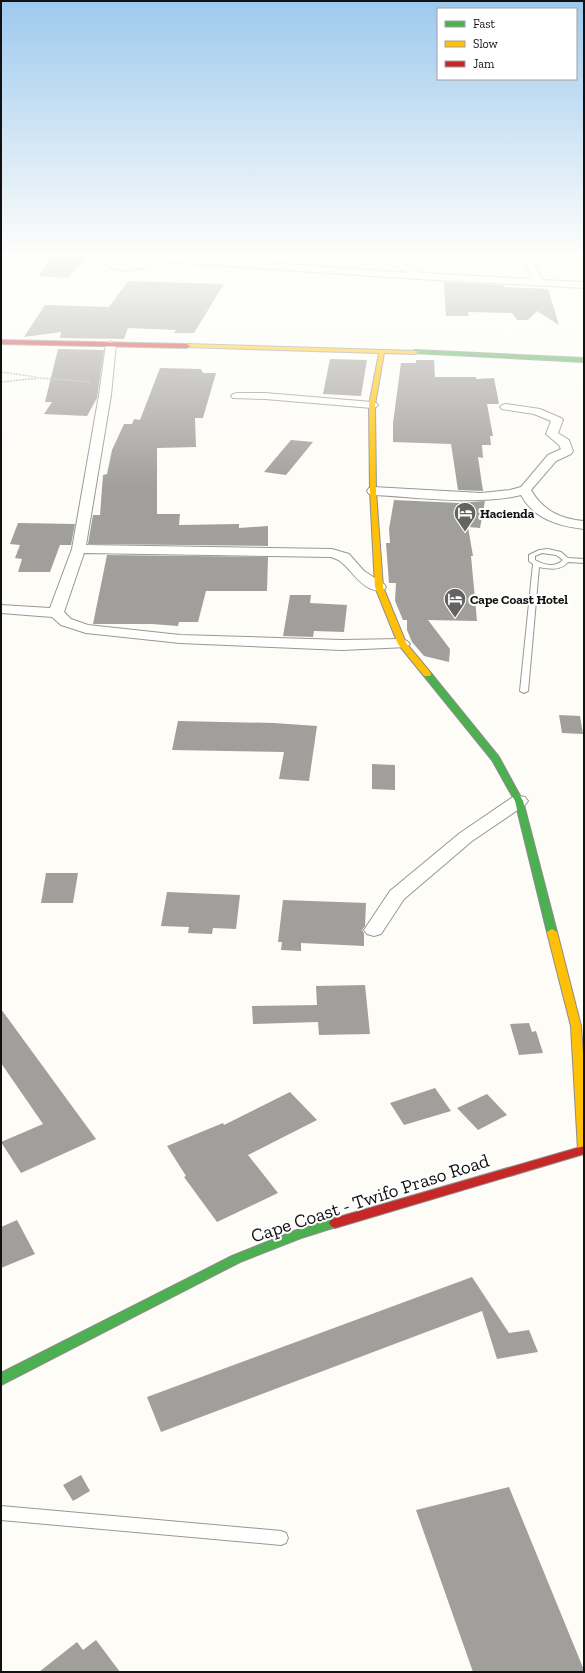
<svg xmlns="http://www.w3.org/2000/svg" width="585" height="1673" font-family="'Zilla Slab',serif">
<rect width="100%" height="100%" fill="#fdfcf7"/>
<path fill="#a19f9c" d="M 52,254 L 90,254 L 68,278 L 39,276 Z
M 128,281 L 224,284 L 194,333 L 174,333 L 176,330 L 128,328 L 124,339 L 60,338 L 61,332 L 24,337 L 45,305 L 109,307 Z
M 444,282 L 503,285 L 504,287 L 548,289 L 559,325 L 537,311 L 528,320 L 517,320 L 512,313 L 468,312 L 469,316 L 446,316 Z
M 58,349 L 104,350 L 97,398 L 87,416 L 44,414 L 52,402 L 45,402 Z
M 330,359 L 367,360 L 361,396 L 323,394 Z
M 416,360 L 434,360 L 435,377 L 476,377 L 476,379 L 494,378 L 499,404 L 487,404 L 493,436 L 490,436 L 491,445 L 482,445 L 483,458 L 478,457 L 483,491 L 458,490 L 451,444 L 393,442 L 393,423 L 401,363 L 416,363 Z
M 160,368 L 201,369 L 203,373 L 216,373 L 203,418 L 195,418 L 196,447 L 157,448 L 157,514 L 180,514 L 179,525 L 239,524 L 239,528 L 268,526 L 268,546 L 88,544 L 93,515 L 100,515 L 103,475 L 107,474 L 112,450 L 124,424 L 132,424 L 134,419 L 140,420 Z
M 291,440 L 313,442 L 286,475 L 264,472 Z
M 394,500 L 459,503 L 485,501 L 480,528 L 468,527 L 473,556 L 471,556 L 477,621 L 428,620 L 450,649 L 449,662 L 424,656 L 412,642 L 407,630 L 407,620 L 403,620 L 395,601 L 396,583 L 389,583 L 386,543 L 390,543 L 389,529 Z
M 18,523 L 75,524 L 71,545 L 60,545 L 50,572 L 18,572 L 22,559 L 15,558 L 20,545 L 10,544 Z
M 107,555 L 268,557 L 267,591 L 206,591 L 198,622 L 179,622 L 178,626 L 152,624 L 93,624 Z
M 290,595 L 311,595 L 310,603 L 347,605 L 344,632 L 314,631 L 313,637 L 283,636 Z
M 559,715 L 580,716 L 583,734 L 562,733 Z
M 178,721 L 274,723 L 317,726 L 309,781 L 279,779 L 284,752 L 172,750 Z
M 372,764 L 395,765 L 395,790 L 372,789 Z
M 46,873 L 78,873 L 73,903 L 41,903 Z
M 167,892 L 240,895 L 236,929 L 213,928 L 212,934 L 188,933 L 189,927 L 161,926 Z
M 283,900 L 366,903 L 365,926 L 362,930 L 364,933 L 364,946 L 301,943 L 301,951 L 281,950 L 282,942 L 278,942 Z
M 365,985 L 370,1034 L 319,1035 L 318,1022 L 253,1024 L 252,1006 L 317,1005 L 316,986 Z
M 1,1009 L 96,1139 L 21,1173 L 1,1142 L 43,1124 L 1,1063 Z
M 529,1023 L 532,1032 L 536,1031 L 543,1053 L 519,1055 L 510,1024 Z
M 435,1088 L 451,1111 L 404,1125 L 390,1103 Z
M 290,1092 L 317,1120 L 248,1155 L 278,1193 L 217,1222 L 184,1177 L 186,1176 L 167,1146 L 223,1123 L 224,1125 Z
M 487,1094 L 507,1115 L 478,1130 L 457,1108 Z
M 17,1220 L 35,1254 L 1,1268 L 1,1227 Z
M 472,1277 L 509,1333 L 529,1330 L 538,1352 L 497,1359 L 482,1311 L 161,1432 L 147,1397 Z
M 81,1475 L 90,1491 L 73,1501 L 63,1485 Z
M 509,1487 L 584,1670 L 584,1672 L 473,1672 L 416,1510 Z
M 96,1640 L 120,1672 L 39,1672 L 77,1642 L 83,1650 Z"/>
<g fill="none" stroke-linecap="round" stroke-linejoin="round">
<g stroke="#979795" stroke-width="2">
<path id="lane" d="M 548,549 L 561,552 L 568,558 L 584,559 L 584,563 L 568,562 C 561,571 549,569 539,567 L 528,691 L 524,693 L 520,691 L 533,564 L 529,561 L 529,555 L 539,550 ZM 542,553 L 556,555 L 563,560 C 555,568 544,565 535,560 L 535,556 Z
M 1,1506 L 281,1531 L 286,1533 L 288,1538 L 286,1543 L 281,1545 L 1,1520 Z"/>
</g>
<g stroke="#979795" stroke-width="2">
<path id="street" d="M 1,254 L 11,254 L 1,261 Z
M 110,254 L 129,254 L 128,256 L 116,258 L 113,261 C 122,266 135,266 145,260 L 132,254 L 149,254 L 409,273 L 371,254 L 383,254 L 420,271 L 421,273 L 533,279 L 520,254 L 529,254 L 542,280 L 584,282 L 584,288 L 402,278 L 153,261 C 143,273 113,274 102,261 Z
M 111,341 L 116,344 L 111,395 L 86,545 L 332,549 L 349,554 L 364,571 L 384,584 L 386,587 L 384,590 C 365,595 352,570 340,561 C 337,559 334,558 331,557 L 84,553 L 64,612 L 71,619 L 88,625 L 180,635 L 342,640 L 402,639 L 407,641 L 410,644 L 407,647 L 342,650 L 180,643 L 86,633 L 61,625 L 52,617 L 1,613 L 1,605 L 50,608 L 72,549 L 99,395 L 106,344 Z
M 237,393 L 265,393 L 372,402 L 376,403 L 378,405 L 376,407 L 372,408 L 265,399 L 233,398 L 231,396 L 233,394 Z
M 506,404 L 540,409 L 561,418 L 563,420 L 558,433 L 569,440 L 573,451 L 571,454 L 556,461 L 531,490 C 543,511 561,519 584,521 L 584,529 C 558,526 534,519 521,495 C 478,506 418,497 373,495 L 369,494 L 367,491 L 369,488 L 373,487 L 481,493 L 510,490 L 521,487 L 548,455 L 561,449 L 559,445 L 546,434 L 551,421 L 534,414 L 502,409 L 500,407 L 502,405 Z
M 519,796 L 525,797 L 528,801 L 525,805 L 472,841 L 404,899 L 381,934 L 374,936 L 367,934 L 364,930 L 390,891 L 460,833 L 513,797 Z"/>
</g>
<g stroke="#8e8d8b" stroke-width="2">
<path id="fast" d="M 415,350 L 584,358 L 584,362 L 413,353 L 413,351 Z
M 424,672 L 430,672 L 499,757 L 523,801 L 557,932 L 555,934 L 552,935 L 547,932 L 515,801 L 492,760 L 424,676 L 423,674 Z
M 335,1218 L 339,1220 L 341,1223 L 339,1226 L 301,1238 L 240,1262 L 1,1385 L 1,1373 L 232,1256 L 294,1231 Z"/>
</g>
<g stroke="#8e8d8b" stroke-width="2">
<path id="slow" d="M 187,344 L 417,351 L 417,353 L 415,354 L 384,353 L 375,405 L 376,491 L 383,587 L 406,643 L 430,672 L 431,674 L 430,676 L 424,676 L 398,644 L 375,587 L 370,491 L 369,405 L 379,353 L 185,347 L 184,346 Z
M 552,929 L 557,932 L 581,1026 L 584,1066 L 584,1154 L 580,1153 L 578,1150 L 571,1026 L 547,932 Z"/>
</g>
<g stroke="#8e8d8b" stroke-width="2">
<path id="jam" d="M 1,340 L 187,344 L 190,346 L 187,348 L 1,344 Z
M 584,1146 L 584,1154 L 335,1228 L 331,1226 L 329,1223 L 331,1220 L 335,1218 Z"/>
</g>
<path stroke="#b9b9b8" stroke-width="1.5" stroke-dasharray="2 1" stroke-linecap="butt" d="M 1,372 L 37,377
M 1,382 L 40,378 L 90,382"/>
<use href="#lane" fill="#fffffe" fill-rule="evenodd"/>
<use href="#street" fill="#fffffe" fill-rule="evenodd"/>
<use href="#fast" fill="#4caf50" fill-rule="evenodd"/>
<use href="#slow" fill="#ffc107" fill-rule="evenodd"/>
<use href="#jam" fill="#c62828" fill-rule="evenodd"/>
</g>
<linearGradient id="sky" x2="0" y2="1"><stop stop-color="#9dc9ee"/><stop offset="0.52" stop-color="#fefefb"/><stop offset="1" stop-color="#fefefb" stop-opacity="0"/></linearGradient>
<rect width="585" height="489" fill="url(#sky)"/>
<defs>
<g id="hotel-pin" transform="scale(1.15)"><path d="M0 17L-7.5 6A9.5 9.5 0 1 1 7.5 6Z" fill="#646362" stroke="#fff"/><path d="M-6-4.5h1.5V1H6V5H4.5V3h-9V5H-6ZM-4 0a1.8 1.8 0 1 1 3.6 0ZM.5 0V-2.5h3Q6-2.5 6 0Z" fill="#fff"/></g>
</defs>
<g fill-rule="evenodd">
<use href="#hotel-pin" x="465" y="513"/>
<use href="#hotel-pin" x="455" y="599"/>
</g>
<g text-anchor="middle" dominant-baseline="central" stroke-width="4" stroke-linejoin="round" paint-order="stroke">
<g font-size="13" font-weight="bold" fill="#111" stroke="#fff" text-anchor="start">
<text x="480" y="513">Hacienda</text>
<text x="470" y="599">Cape Coast Hotel</text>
</g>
<g font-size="19" fill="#111" stroke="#fff">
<text transform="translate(370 1198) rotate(-18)">Cape Coast - Twifo Praso Road</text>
</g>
</g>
<rect width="585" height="1673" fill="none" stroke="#111111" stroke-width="4"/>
<rect x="437" y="8" width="140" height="72" fill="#ffffff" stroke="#a0a0a0"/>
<rect x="445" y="21" width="20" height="6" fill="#4caf50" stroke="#a0a0a0"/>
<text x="473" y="28" font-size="12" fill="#111111">Fast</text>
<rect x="445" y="41" width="20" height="6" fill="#ffc107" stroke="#a0a0a0"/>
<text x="473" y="48" font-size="12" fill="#111111">Slow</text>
<rect x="445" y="61" width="20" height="6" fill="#c62828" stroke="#a0a0a0"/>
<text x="473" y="68" font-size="12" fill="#111111">Jam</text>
</svg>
